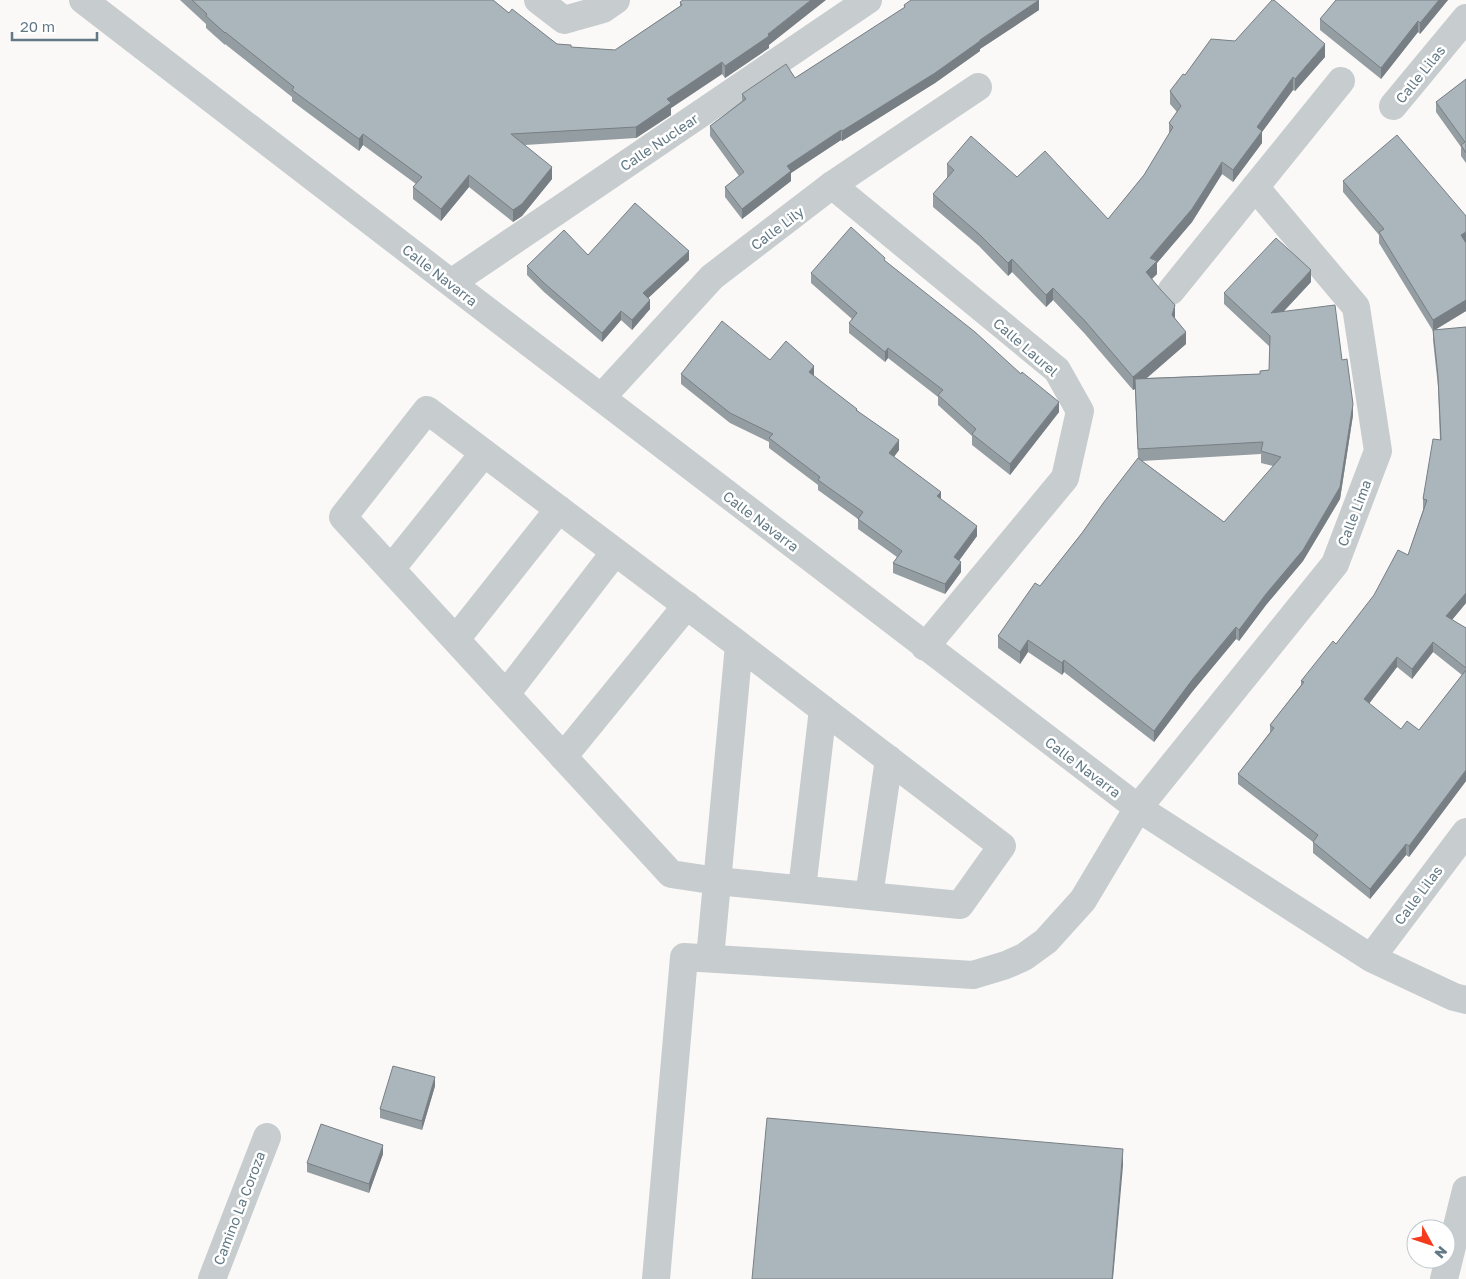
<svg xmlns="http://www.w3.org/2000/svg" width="1466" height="1279" font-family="'Golos Text',sans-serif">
<rect width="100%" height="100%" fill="#faf9f7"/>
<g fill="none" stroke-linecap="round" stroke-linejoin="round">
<path stroke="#c7cccf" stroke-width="28" d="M 83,0 L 451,283 L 1138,808 L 1371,958 L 1454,997 L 1466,1000
M 538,0 L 564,20 L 603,9 L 616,0
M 1393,106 L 1466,18
M 832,185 L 1057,370 L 1080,411 L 1065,478 L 925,647
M 451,283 L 868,0
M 1171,291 L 1341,81
M 601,398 L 712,277 L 832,185 L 978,87
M 391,569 L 484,453
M 456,639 L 559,509
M 506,694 L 615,552
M 563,757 L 687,605
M 802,889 L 823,709
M 869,896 L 889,759
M 710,958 L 739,645 L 427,410 L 343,517 L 671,874 L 717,881 L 960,905 L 1002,846 L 739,645
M 1371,958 L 1466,832
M 212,1279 L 267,1137
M 656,1279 L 684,957 L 973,975 L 1006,965 L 1024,957 L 1046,941 L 1083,900 L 1138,808 L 1335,564 L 1378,451 L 1356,307 L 1255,187
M 1444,1279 L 1466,1190"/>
</g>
<path fill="#939da2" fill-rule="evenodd" d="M 180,0 L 493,0 L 509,13 L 557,44 L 571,47 L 615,50 L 680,6 L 680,2 L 769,45 L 769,48 L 725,78 L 722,74 L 671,108 L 671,115 L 636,138 L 525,145 L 552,179 L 522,216 L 513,222 L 469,187 L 441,221 L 413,199 L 413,187 L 416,184 L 363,145 L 359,151 L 292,101 L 292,97 L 225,44 L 225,45 L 206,28 L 206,24 Z
M 1336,0 L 1448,0 L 1420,34 L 1418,32 L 1381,79 L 1320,30 L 1320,19 Z
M 904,5 L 1039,10 L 980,49 L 980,51 L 935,83 L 842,141 L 841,140 L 791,173 L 791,181 L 742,219 L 725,197 L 725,187 L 739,176 L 710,136 L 710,126 L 742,101 L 742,94 L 795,78 L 904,8 Z
M 1325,57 L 1295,91 L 1293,90 L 1262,132 L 1262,143 L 1233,182 L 1222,174 L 1192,222 L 1157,263 L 1157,274 L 1152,279 L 1175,318 L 1186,344 L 1147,378 L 1260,374 L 1260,371 L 1269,370 L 1270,347 L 1224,304 L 1224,293 L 1311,282 L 1283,312 L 1342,360 L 1353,415 L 1340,499 L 1303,561 L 1266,605 L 1239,641 L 1236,639 L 1192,692 L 1154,742 L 1064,672 L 1062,675 L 1028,652 L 1020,664 L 998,648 L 998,636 L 1040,586 L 1082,533 L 1138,459 L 1135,389 L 1133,390 L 1085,334 L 1053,300 L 1046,307 L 1012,272 L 1008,276 L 979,246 L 933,207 L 933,194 L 948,178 L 947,177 L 947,164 L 1017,177 L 1108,219 L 1144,175 L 1169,135 L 1169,123 L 1177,112 L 1170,104 L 1170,91 L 1185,75 ZM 1261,454 L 1261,463 L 1273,466 L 1224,522 L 1142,461 Z
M 1466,79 L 1466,163 L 1461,156 L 1461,147 L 1436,112 L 1436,102 Z
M 1343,181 L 1466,216 L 1466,311 L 1435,330 L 1466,327 L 1466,603 L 1452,620 L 1466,628 L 1466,781 L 1409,857 L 1406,855 L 1370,899 L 1313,853 L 1313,842 L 1238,784 L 1238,774 L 1270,732 L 1270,725 L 1301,685 L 1301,681 L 1336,644 L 1408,555 L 1423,510 L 1423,499 L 1440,440 L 1438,387 L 1433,340 L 1433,330 L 1433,331 L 1379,243 L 1379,235 L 1343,192 ZM 1433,652 L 1462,675 L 1419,730 L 1401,729 L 1369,704 L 1397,667 L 1412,679 Z
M 588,255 L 689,260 L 648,298 L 650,309 L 632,330 L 621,320 L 602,342 L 544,292 L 527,275 L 527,266 Z
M 885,261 L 1059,412 L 1010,475 L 972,445 L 972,436 L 938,405 L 938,397 L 888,358 L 885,362 L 849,333 L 849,323 L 852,319 L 811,283 L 811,273 Z
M 770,360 L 814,376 L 857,410 L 899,450 L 894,457 L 941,499 L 977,536 L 959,561 L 961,572 L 945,594 L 893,573 L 893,563 L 897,557 L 858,529 L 858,519 L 818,490 L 818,485 L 769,448 L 769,442 L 730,423 L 681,384 L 681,374 Z
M 435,1086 L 422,1130 L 380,1118 L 380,1109 Z
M 383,1154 L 369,1193 L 307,1172 L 307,1163 Z"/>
<path fill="#787f84" d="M 811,0 L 826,0 L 769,45 L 769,48 L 725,78 L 725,66 L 768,34 Z
M 1039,0 L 1039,10 L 980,49 L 980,51 L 935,83 L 842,141 L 842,131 Z
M 1439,0 L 1448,0 L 1420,34 L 1420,23 Z
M 1418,21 L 1418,32 L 1381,79 L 1381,68 Z
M 1325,44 L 1325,57 L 1295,91 L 1295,79 Z
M 722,62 L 722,74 L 671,108 L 671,115 L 636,138 L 636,127 L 667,99 Z
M 1293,77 L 1293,90 L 1262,132 L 1262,143 L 1233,182 L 1233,170 L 1257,127 Z
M 841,130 L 841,140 L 791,173 L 791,181 L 742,219 L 742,209 L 787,166 Z
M 363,134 L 363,145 L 359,151 L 359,139 Z
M 1222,162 L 1222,174 L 1192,222 L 1157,263 L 1157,274 L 1146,284 L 1146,272 L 1150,258 Z
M 552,167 L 552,179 L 522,216 L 513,222 L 513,210 Z
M 469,175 L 469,187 L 441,221 L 441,209 Z
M 1466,232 L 1466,243 L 1461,235 Z
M 689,251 L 689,260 L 643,303 L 643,293 Z
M 1012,259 L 1012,272 L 1008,276 L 1008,263 Z
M 1311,270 L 1311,282 L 1271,325 L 1271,313 Z
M 1053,288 L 1053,300 L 1046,307 L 1046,295 Z
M 650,300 L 650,309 L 632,330 L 632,320 Z
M 1466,300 L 1466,311 L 1433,331 L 1433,320 Z
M 1175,305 L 1175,318 L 1172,328 L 1172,315 Z
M 621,311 L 621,320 L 602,342 L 602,333 Z
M 1186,332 L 1186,344 L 1135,388 L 1135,379 L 1135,389 L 1133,390 L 1133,377 Z
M 888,348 L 888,358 L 885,362 L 885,352 Z
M 814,366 L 814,376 L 809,382 L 809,372 Z
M 1059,402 L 1059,412 L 1010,475 L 1010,464 Z
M 1353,404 L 1353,415 L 1340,499 L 1303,561 L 1266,605 L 1239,641 L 1239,630 Z
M 899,440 L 899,450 L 889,463 L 889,453 Z
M 941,492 L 941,501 L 937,496 Z
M 977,526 L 977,536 L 954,567 L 954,557 Z
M 961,562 L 961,572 L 945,594 L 945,584 Z
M 1466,593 L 1466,603 L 1446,627 L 1446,616 Z
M 1236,627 L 1236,639 L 1192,692 L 1154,742 L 1154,731 L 1192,680 Z
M 1028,640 L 1028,652 L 1020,664 L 1020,652 Z
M 1433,642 L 1433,652 L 1412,679 L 1412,669 Z
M 1397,657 L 1397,667 L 1364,710 L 1364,699 Z
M 1064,660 L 1064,672 L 1062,675 L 1062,663 Z
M 1466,770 L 1466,781 L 1409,857 L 1409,846 Z
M 1406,844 L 1406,855 L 1370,899 L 1370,889 Z
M 435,1077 L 435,1086 L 422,1130 L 422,1121 Z
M 383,1145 L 383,1154 L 369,1193 L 369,1184 Z
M 1123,1149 L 1123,1166 L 1113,1279 L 1112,1279 Z"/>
<path fill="#abb6bc" stroke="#787f84" d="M 192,0 L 493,0 L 509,13 L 512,9 L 557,44 L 571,45 L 571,47 L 615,50 L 682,5 L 680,2 L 683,0 L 811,0 L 768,34 L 769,36 L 725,66 L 722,62 L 667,99 L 671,103 L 636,127 L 511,134 L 552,167 L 522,204 L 513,210 L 469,175 L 441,209 L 413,187 L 422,177 L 363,134 L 359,139 L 292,90 L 294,87 L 225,32 L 225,33 L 206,16 L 207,14 Z
M 911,0 L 1039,0 L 980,40 L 980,41 L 935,73 L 842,131 L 841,130 L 787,166 L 791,171 L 742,209 L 725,187 L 744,172 L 710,126 L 746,99 L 742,94 L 786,64 L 795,78 L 905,7 L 904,5 Z
M 1272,0 L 1274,0 L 1325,44 L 1295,79 L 1293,77 L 1257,127 L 1262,131 L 1233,170 L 1222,162 L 1192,209 L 1150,258 L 1157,261 L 1146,272 L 1161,290 L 1175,305 L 1172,315 L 1186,332 L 1133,377 L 1085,321 L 1053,288 L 1046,295 L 1012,259 L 1008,263 L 979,234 L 933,194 L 954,170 L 947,164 L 971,136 L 1017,177 L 1045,151 L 1108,219 L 1144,175 L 1173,127 L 1169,123 L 1181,106 L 1170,91 L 1183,74 L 1185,75 L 1211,39 L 1235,41 Z
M 1336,0 L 1439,0 L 1420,23 L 1418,21 L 1381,68 L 1320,19 Z
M 1466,79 L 1466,153 L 1461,145 L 1465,142 L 1436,102 Z
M 1397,135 L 1466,216 L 1466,232 L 1461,235 L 1466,243 L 1466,300 L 1433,320 L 1379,232 L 1384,229 L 1343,181 Z
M 635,203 L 689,251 L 643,293 L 650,300 L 632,320 L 621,311 L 602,333 L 544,283 L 527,266 L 564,230 L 588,255 Z
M 851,227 L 885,258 L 884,260 L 975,332 L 1021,374 L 1022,372 L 1059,402 L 1010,464 L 972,434 L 976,429 L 938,395 L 943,390 L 888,348 L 885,352 L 849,323 L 857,313 L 811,273 Z
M 1276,238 L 1311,270 L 1271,313 L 1335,305 L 1342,360 L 1347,359 L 1353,404 L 1340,487 L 1303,550 L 1266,594 L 1239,630 L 1236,627 L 1192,680 L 1154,731 L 1064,660 L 1062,663 L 1028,640 L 1020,652 L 998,636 L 1035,583 L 1040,586 L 1082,533 L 1104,502 L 1138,458 L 1224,522 L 1281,457 L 1261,451 L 1263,442 L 1138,449 L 1135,379 L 1260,374 L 1260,371 L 1269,370 L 1270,336 L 1224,293 Z
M 722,321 L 770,360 L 786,341 L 814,366 L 809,372 L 857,409 L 856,410 L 899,440 L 889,453 L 941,492 L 937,496 L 977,526 L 954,557 L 961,562 L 945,584 L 893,563 L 902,551 L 858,519 L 863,512 L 818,480 L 820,477 L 769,438 L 773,434 L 730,413 L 681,374 Z
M 1466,327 L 1466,593 L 1446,616 L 1466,628 L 1466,668 L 1433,642 L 1412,669 L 1397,657 L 1364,699 L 1401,729 L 1407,721 L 1419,730 L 1466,670 L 1466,770 L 1409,846 L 1406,844 L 1370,889 L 1313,842 L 1318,835 L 1238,774 L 1274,728 L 1270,725 L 1304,682 L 1301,681 L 1333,641 L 1336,644 L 1374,595 L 1398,550 L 1408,555 L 1427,500 L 1423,499 L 1433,439 L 1441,440 L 1438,376 L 1433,330 Z
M 393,1066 L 435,1077 L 422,1121 L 380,1109 Z
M 767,1118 L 1123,1149 L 1112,1279 L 752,1279 Z
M 321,1124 L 383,1145 L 369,1184 L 307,1163 Z"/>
<g text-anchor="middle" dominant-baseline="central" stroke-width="5" stroke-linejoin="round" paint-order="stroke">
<g font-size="14" fill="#627985" stroke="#fff">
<text transform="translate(1420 74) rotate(-51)">Calle Lilas</text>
<text transform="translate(659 142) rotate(-34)">Calle Nuclear</text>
<text transform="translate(777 228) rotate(-37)">Calle Lily</text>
<text transform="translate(440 275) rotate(38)">Calle Navarra</text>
<text transform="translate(1026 347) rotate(41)">Calle Laurel</text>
<text transform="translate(1354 513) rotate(-69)">Calle Lima</text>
<text transform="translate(761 521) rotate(37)">Calle Navarra</text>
<text transform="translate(1083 767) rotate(37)">Calle Navarra</text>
<text transform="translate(1418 895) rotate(-53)">Calle Lilas</text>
<text transform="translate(239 1208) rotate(-69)">Camino La Coroza</text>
</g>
</g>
<g transform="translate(1431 1244) rotate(130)"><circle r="24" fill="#ffffff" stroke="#c0c9ce"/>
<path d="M0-4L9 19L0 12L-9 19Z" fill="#f43c1d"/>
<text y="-8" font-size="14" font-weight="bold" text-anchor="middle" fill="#627985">N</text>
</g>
<path d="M12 32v8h85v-8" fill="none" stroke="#627985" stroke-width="2.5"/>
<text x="20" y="32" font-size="15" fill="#627985" stroke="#ffffff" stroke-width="4" paint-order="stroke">20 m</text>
</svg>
